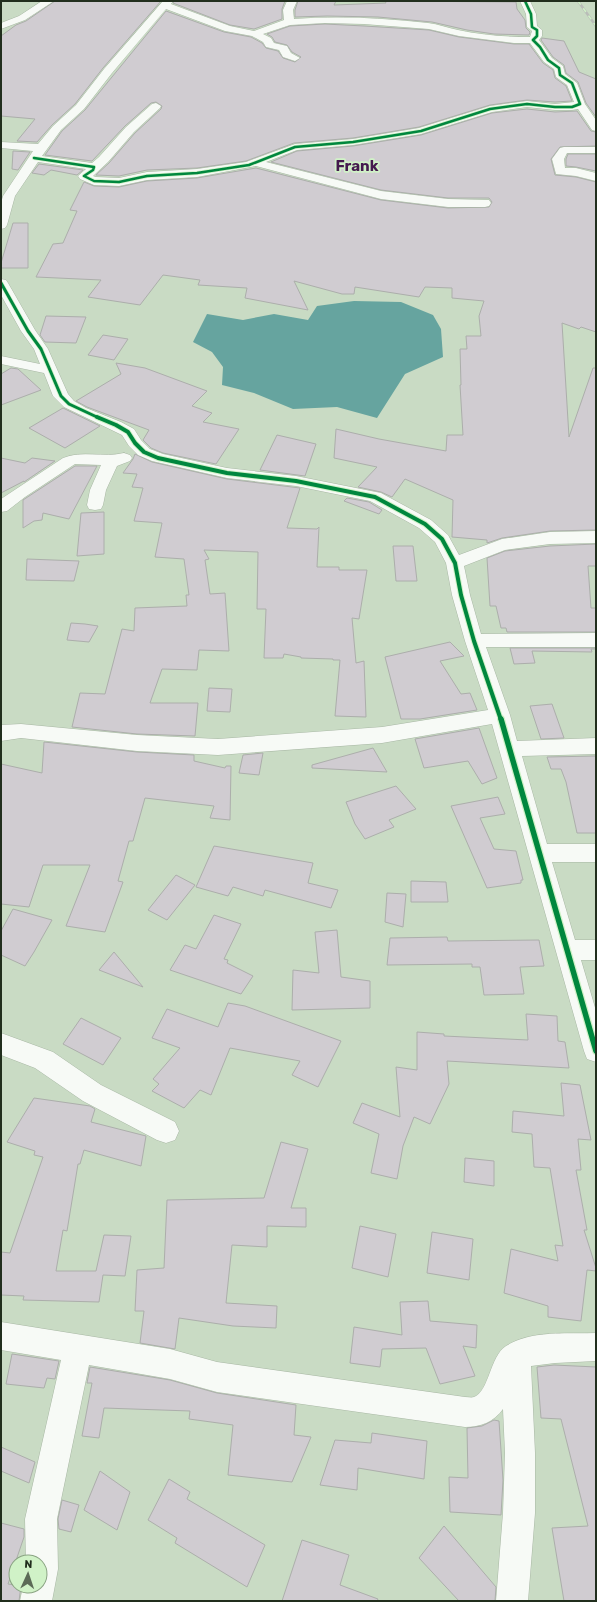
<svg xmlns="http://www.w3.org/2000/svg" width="597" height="1602" font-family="Rubik,sans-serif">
<rect width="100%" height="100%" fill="#c9dbc4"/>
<path fill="#66a49f" d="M 354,301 L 401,302 L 433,315 L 441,329 L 443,357 L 405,374 L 377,418 L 337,407 L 293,409 L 254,393 L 222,385 L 223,367 L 212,352 L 193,342 L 207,314 L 243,320 L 274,314 L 308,320 L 317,306 Z"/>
<path fill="#d0ccd1" stroke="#acaeab" d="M 55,1 L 161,1 L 103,68 L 75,104 L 52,125 L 37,142 L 17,141 L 35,119 L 1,116 L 1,36 L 16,25 L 26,21 Z
M 174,1 L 285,1 L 282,9 L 282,19 L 254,29 L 230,25 L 173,3 Z
M 298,1 L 336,1 L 334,5 L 386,3 L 385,1 L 516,2 L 517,9 L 525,20 L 526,28 L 530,32 L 529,35 L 494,34 L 467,30 L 432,22 L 378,17 L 327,16 L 295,17 L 295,10 Z
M 166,11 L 224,32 L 251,37 L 262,43 L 266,48 L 278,51 L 283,58 L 295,62 L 301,57 L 292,52 L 287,45 L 275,42 L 272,37 L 267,34 L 290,26 L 325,24 L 364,26 L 429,30 L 459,37 L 514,44 L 529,44 L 543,63 L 553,70 L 555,78 L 566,86 L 572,101 L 555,102 L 527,100 L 490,105 L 419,127 L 353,138 L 294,143 L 246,161 L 197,168 L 147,170 L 119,176 L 96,175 L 109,163 L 135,133 L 161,109 L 162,106 L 156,102 L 151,103 L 125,126 L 92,161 L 45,155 L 62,131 L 85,110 Z
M 542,38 L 564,41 L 579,72 L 596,79 L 596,117 L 586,103 L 578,82 L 566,73 L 564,65 L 553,57 L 541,40 Z
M 527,109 L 555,112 L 577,111 L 591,131 L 596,132 L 596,146 L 560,147 L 551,159 L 555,175 L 576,177 L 596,182 L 596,332 L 581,327 L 579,329 L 562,323 L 569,437 L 593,368 L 596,368 L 596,530 L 550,531 L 502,538 L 487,543 L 487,540 L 452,537 L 453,500 L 405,479 L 392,497 L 381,492 L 358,487 L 377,467 L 334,458 L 336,429 L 379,439 L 446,451 L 447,435 L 463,435 L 460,385 L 461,385 L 460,349 L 467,349 L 466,336 L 481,336 L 479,316 L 484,301 L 452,298 L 452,288 L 425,287 L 419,297 L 355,287 L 354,294 L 342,294 L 294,281 L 308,310 L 245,298 L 247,288 L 198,285 L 200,280 L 163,275 L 140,305 L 88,297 L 101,280 L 36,277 L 53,244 L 63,243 L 77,211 L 70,210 L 84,182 L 94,186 L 119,187 L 147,181 L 197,178 L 256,168 L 381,200 L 448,208 L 489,207 L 492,202 L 489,198 L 448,198 L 381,190 L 271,162 L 297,151 L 353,146 L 421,135 L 492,113 Z
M 13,151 L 30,152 L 18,170 L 12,169 Z
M 568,154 L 596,154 L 596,171 L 576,167 L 566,166 L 566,159 Z
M 39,164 L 83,170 L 77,175 L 51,170 L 44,175 L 32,173 Z
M 13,223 L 28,223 L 28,268 L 1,268 L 1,263 Z
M 46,316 L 86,317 L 76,343 L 45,342 L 40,335 Z
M 103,335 L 128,339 L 114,360 L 88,355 Z
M 116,363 L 145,368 L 207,391 L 192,406 L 212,413 L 203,422 L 239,429 L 216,464 L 163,453 L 151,448 L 143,440 L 149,430 L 87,407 L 76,401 L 121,374 Z
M 11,368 L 18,369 L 41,390 L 1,405 L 1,374 Z
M 63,408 L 100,426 L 65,448 L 29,428 Z
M 277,435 L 316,444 L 305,476 L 260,470 Z
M 135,454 L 152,462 L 227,479 L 300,488 L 287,528 L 317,529 L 319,527 L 317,567 L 339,567 L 339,570 L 367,570 L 359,619 L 352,618 L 356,663 L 364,661 L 366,717 L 335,716 L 340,660 L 333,660 L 333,659 L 301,658 L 301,657 L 284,654 L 283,658 L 264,658 L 266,609 L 257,609 L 258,552 L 204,550 L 209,559 L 205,560 L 210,594 L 225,593 L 229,651 L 199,650 L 197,670 L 162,669 L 150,703 L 198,703 L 195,736 L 137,734 L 72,727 L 80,693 L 105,694 L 122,629 L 134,631 L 135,608 L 187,606 L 186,595 L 189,595 L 184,559 L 155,557 L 162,523 L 134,521 L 143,488 L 132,487 L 137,474 L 123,473 L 133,459 Z
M 1,458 L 25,463 L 32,458 L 55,461 L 24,482 L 24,481 L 1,493 Z
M 75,466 L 97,466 L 69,519 L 43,513 L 42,520 L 34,521 L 23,528 L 23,500 Z
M 347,498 L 369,502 L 382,510 L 379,514 L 344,501 Z
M 104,512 L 104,554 L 77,556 L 81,513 Z
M 596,544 L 596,566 L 588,566 L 591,608 L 596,608 L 596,632 L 507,632 L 506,628 L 501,628 L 496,606 L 490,606 L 487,558 L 505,551 L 550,546 Z
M 393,546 L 413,546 L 417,581 L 396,581 Z
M 27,559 L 79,561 L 74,581 L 26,580 Z
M 71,623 L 85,624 L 98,626 L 89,642 L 67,640 Z
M 450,642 L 464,656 L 440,661 L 461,694 L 470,693 L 477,710 L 420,719 L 401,719 L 385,657 Z
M 510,648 L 596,648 L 596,649 L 591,649 L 592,652 L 532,651 L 535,663 L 514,664 Z
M 209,688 L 232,689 L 230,712 L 207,711 Z
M 552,704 L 564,738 L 541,739 L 530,706 Z
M 479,728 L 497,778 L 482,784 L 468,761 L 424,768 L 415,739 Z
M 44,742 L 137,752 L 194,755 L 194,761 L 225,768 L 226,766 L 231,766 L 230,820 L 210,818 L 214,806 L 145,798 L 133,841 L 129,841 L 118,881 L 123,882 L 105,932 L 66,926 L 90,865 L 43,865 L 29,907 L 1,904 L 1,764 L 42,773 Z
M 373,748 L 387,772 L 312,768 L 312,765 Z
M 263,753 L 259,775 L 239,773 L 243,755 Z
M 596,756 L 596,833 L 577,833 L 566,782 L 561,769 L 551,769 L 547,757 Z
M 396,786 L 416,809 L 389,820 L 394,827 L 365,839 L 355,824 L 346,802 Z
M 498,797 L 505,814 L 480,818 L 494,849 L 516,851 L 523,880 L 521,880 L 521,883 L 487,888 L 451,806 Z
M 214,846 L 313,863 L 308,883 L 338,890 L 331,908 L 265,890 L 263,896 L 233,887 L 228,896 L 196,887 Z
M 176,875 L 195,885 L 167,920 L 148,910 Z
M 411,881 L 446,882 L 448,902 L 411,902 Z
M 387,893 L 406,894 L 403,927 L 385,922 Z
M 13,909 L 52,920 L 34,952 L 25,966 L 1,955 L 1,931 Z
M 214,915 L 241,924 L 224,959 L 228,960 L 227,963 L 253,976 L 241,994 L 170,970 L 185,945 L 196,949 Z
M 337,930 L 341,977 L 370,981 L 370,1008 L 292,1010 L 293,970 L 319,973 L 315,932 Z
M 447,937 L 448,941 L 539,940 L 544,966 L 520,967 L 524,994 L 484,995 L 480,967 L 472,967 L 472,964 L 387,965 L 390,938 Z
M 114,952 L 143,987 L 99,970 Z
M 228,1003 L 245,1006 L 341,1041 L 318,1087 L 292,1075 L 300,1061 L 230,1048 L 211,1095 L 200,1090 L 184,1108 L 152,1091 L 159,1084 L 153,1079 L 180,1048 L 152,1038 L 167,1009 L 218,1027 Z
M 526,1014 L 557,1016 L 558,1041 L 565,1042 L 569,1068 L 447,1061 L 449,1084 L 430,1124 L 414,1117 L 403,1146 L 397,1179 L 371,1173 L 379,1134 L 353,1123 L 362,1103 L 400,1117 L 396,1067 L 417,1070 L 417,1032 L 444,1034 L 444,1036 L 528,1040 Z
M 81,1018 L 121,1038 L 103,1065 L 63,1044 Z
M 561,1083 L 580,1085 L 591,1140 L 578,1139 L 581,1170 L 576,1170 L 587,1230 L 584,1230 L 596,1268 L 596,1271 L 587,1270 L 581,1321 L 548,1317 L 548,1306 L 504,1293 L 511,1249 L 558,1261 L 555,1245 L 563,1246 L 550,1168 L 534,1167 L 532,1134 L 512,1132 L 513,1111 L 564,1116 Z
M 34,1098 L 90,1106 L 95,1109 L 91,1122 L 146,1136 L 141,1166 L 84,1150 L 80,1164 L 78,1164 L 67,1231 L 63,1230 L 56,1271 L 96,1271 L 104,1235 L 131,1236 L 125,1276 L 103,1275 L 99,1302 L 23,1300 L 24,1296 L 1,1295 L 1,1252 L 10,1253 L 43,1157 L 34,1155 L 35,1151 L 7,1142 Z
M 281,1142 L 308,1149 L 291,1208 L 306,1208 L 306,1227 L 267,1226 L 267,1247 L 232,1245 L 226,1303 L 277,1306 L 276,1328 L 233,1326 L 179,1318 L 175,1349 L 140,1343 L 144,1311 L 135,1311 L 137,1270 L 164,1268 L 167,1200 L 264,1198 Z
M 465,1158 L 494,1161 L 494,1186 L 464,1182 Z
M 360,1226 L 396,1234 L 388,1277 L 352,1268 Z
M 432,1232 L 473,1239 L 469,1280 L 427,1273 Z
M 428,1301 L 430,1321 L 477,1325 L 476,1348 L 463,1346 L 475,1376 L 440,1384 L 426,1348 L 382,1349 L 380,1367 L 350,1363 L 354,1327 L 402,1335 L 400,1302 Z
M 12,1354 L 59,1361 L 55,1379 L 47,1378 L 44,1388 L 6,1384 Z
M 554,1365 L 596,1367 L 596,1601 L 564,1601 L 552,1528 L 588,1526 L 561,1419 L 541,1418 L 537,1367 Z
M 90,1367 L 170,1380 L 217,1393 L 296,1405 L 294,1435 L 311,1437 L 292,1482 L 228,1475 L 233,1425 L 189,1419 L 190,1411 L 104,1408 L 99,1438 L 82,1436 L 92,1383 L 87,1383 Z
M 494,1420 L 499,1421 L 503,1480 L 501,1515 L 450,1512 L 449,1477 L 468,1478 L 467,1428 L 482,1426 Z
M 372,1433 L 427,1441 L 424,1479 L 358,1468 L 357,1490 L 320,1485 L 335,1440 L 371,1443 Z
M 1,1447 L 35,1462 L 29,1483 L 1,1471 Z
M 100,1471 L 130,1492 L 117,1530 L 84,1510 Z
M 169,1479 L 190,1492 L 187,1499 L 265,1545 L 247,1587 L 175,1543 L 177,1538 L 148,1520 Z
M 62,1500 L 79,1505 L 71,1532 L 59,1529 L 58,1519 Z
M 1,1523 L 24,1529 L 24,1537 L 8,1584 L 21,1586 L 19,1601 L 1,1601 Z
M 444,1526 L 496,1587 L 495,1601 L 459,1601 L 419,1558 Z
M 302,1540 L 349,1555 L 340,1585 L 378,1599 L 377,1601 L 282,1601 Z"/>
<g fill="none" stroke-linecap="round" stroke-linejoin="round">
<g stroke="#a8b7a4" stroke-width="1">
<path id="minor" d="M 42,1 L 54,1 L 25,20 L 1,29 L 1,23 L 19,16 Z
M 163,1 L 173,1 L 171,4 L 230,26 L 254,31 L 284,20 L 283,10 L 287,1 L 297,1 L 293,10 L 294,19 C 338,16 383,18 428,23 C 438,24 448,28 458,30 C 481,35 506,37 530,37 L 532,31 L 527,27 L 526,14 L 520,1 L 530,1 L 536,14 L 537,26 L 542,30 L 542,36 L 539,40 L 552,58 L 563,66 L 565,74 L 577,83 L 585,104 L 596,120 L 596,131 L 592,130 L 578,109 L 572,110 L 555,110 L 527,107 L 492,112 L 421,134 L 353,145 L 297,150 L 266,162 L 381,191 L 448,199 L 489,200 L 491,203 L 489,206 L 485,207 L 448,207 L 381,199 L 256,166 L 197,177 L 147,180 L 119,186 L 94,185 L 80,179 L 78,176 L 86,169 L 38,162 L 15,196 L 7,225 L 5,228 L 1,229 L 1,203 L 3,196 L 33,151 L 1,148 L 1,142 L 38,144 L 53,126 L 76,105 L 104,69 ZM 166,9 L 225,31 L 252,36 L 263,42 L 266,47 L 279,50 L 283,57 L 295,61 L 300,58 L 291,53 L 287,46 L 274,43 L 271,38 L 263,34 L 290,25 L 325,23 L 364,24 L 429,29 L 459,36 L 514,43 L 530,43 L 544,62 L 554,69 L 556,77 L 567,85 L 574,102 L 555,104 L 527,101 L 490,106 L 419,128 L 353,139 L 295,144 L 246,162 L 197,169 L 147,172 L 119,178 L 96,177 L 93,176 L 108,162 L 134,132 L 160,108 L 161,106 L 156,103 L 152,104 L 126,127 L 99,157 L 92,163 L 42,156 L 61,130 L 84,109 L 112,73 Z
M 564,147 L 596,147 L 596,153 L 567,153 L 564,159 L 565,168 L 576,168 L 596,173 L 596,181 L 576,176 L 556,174 L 552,159 L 560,148 Z
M 1,279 L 6,280 L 8,283 L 35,330 L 48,349 L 68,394 L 74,401 L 86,408 L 121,422 L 134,429 L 141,440 L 150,449 L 163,454 L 227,468 L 296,476 L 381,493 L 431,520 L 448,535 L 459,555 L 502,539 L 550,532 L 596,531 L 596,543 L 550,544 L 505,550 L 464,566 L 470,595 L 481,634 L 596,633 L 596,647 L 486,647 L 510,715 L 517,741 L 596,738 L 596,754 L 522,756 L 547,844 L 596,844 L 596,862 L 552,862 L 575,940 L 596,940 L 596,960 L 581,960 L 596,1011 L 596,1062 L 587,1059 L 584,1051 L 492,724 L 382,743 L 218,755 L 137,751 L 21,738 L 1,741 L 1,725 L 21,724 L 137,735 L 218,739 L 382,727 L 488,710 L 465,641 L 452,595 L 446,563 L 435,542 L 419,528 L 370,501 L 296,486 L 227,478 L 152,461 L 138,455 L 129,446 L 122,435 L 64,407 L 53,396 L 44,373 L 1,364 L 1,356 L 40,364 L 34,349 L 21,331 L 1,295 Z
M 124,453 L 130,455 L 132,458 L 130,461 L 117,466 L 106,490 L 103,505 L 101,509 L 95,510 L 89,509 L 87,505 L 90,490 L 101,465 L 75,464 L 25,497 L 7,511 L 1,512 L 1,499 L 63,458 C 82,450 103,458 124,453 Z
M 1,1033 L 53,1052 L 101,1085 L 175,1122 L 179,1131 L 175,1140 L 166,1143 L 157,1140 L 83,1101 L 35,1068 L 1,1055 Z
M 1,1322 L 170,1349 L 217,1362 L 465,1397 C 468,1397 472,1398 474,1397 C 489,1392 490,1356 506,1346 C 531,1330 567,1334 596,1333 L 596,1361 L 555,1363 L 531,1366 L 535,1453 L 535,1513 L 528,1601 L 496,1601 L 503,1513 L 505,1453 L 503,1409 C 494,1422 480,1427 465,1427 L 217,1392 L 170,1379 L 89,1365 L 57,1519 L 58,1569 L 52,1601 L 20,1601 L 23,1586 L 40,1586 L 40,1562 L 26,1562 L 25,1519 L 61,1360 L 1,1350 Z"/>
</g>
<use href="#minor" fill="#f7faf6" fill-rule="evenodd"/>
<g stroke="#b9bdb8" stroke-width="2.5">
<path id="rail" d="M 578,1 L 596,26"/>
</g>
<use href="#rail" stroke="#d0f2c7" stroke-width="1.5" stroke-dasharray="4.5" stroke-linecap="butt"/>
<g stroke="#d0f2c7" stroke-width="4">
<path id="cycleway-far3" d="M 34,158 L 94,167 L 93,170 L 84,176 L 94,181 L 119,182 L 147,176 L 197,173 L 249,165 L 295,147 L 353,142 L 421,131 L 490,109 L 527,104 L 555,107 L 572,107 L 580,104 L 572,83 L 560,75 L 559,68 L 548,60 L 540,47 L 533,40 L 537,36 L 537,30 L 532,27 L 531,14 L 525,1"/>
</g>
<g stroke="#d0f2c7" stroke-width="4.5">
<path id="cycleway-far2" d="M 1,283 L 28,331 L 41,349 L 61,396 L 69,404 L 99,418"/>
</g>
<g stroke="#d0f2c7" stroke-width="6">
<path id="cycleway-far1" d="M 97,417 L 116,425 L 128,432 L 135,443 L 144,452 L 158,458 L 227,473 L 296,481 L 375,497 L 425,524 L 442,539 L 455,563 L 461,595 L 474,641 L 501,720"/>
</g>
<g stroke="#d0f2c7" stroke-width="8">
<path id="cycleway" d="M 501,719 L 596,1051"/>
</g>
<use href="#cycleway-far3" stroke="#00873e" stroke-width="2.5"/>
<use href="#cycleway-far2" stroke="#00873e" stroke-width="3"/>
<use href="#cycleway-far1" stroke="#00873e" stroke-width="4"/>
<use href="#cycleway" stroke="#00873e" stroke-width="5.5"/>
</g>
<g text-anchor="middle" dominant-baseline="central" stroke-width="3.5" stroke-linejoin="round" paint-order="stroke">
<g font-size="15" font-weight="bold" fill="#441a4e" stroke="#d0f2c7">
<text x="357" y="166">Frank</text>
</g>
</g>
<rect width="597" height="1602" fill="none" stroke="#212e1d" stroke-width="4"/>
<g transform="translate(28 1574) rotate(3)"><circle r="19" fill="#d0f2c7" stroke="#8aa483"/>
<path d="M0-3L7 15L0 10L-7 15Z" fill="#5c6b57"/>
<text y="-6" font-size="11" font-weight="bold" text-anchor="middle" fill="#212e1d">N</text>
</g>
</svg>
